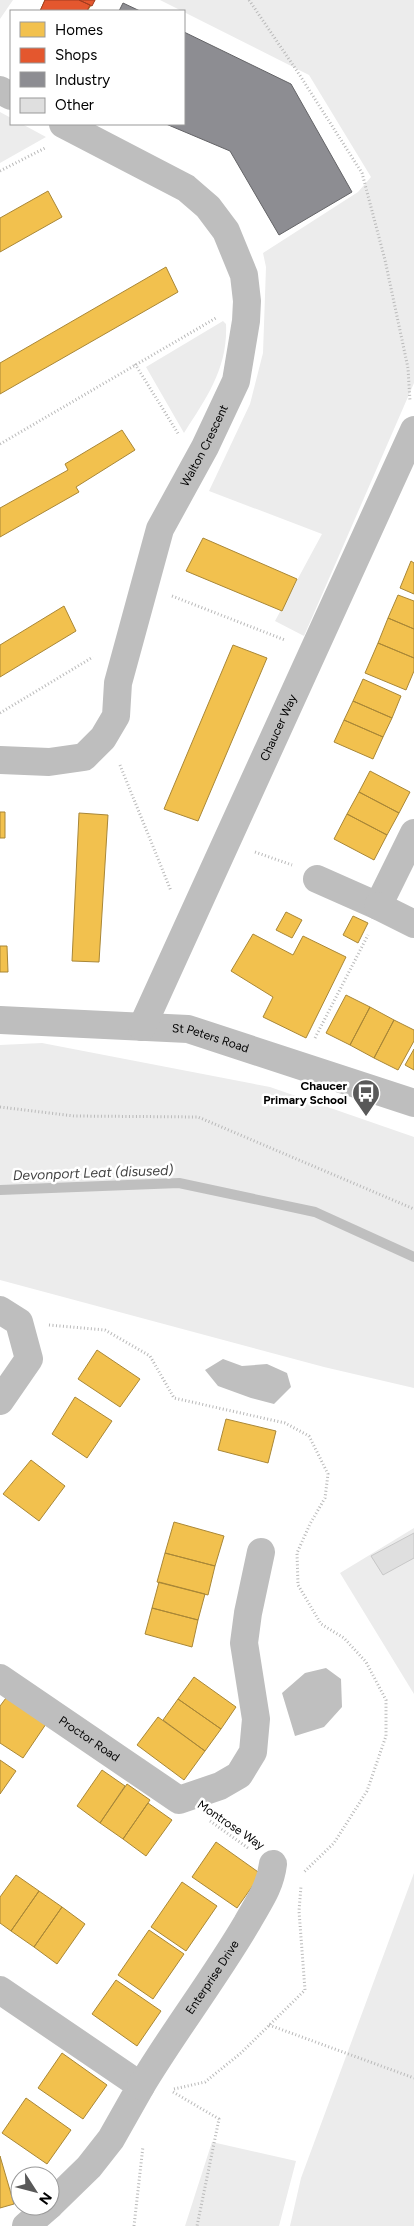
<svg xmlns="http://www.w3.org/2000/svg" width="414" height="2226" font-family="Figtree,sans-serif">
<rect width="100%" height="100%" fill="#fff"/>
<path fill="#ececec" d="M 0,0 L 13,0 L 0,19 Z
M 160,0 L 414,0 L 414,383 L 304,636 L 275,621 L 322,534 L 209,491 L 250,404 L 263,353 L 266,267 L 263,253 L 358,192 L 371,177 L 309,75 Z
M 0,112 L 11,118 L 11,124 L 22,124 L 46,137 L 0,163 Z
M 223,321 L 226,324 C 228,368 207,397 184,433 L 146,367 Z
M 42,1043 L 270,1087 L 414,1137 L 414,1388 L 324,1367 L 0,1280 L 0,1045 Z
M 414,1528 L 414,1694 L 340,1573 Z
M 414,1873 L 414,2226 L 290,2226 L 301,2178 Z
M 212,2142 L 296,2161 L 279,2226 L 185,2226 Z"/>
<path fill="#bfbfbf" d="M 223,1359 L 242,1366 L 267,1364 L 287,1373 L 291,1387 L 274,1404 L 251,1398 L 218,1386 L 205,1370 Z
M 326,1668 L 341,1679 L 342,1707 L 324,1727 L 295,1736 L 282,1693 L 305,1673 Z"/>
<path fill="#f2c14e" stroke="#a98737" d="M 45,0 L 95,0 L 87,11 L 40,11 Z
M 48,191 L 62,217 L 0,252 L 0,218 Z
M 166,267 L 178,292 L 0,394 L 0,363 Z
M 122,430 L 135,450 L 76,487 L 79,492 L 0,537 L 0,508 L 68,470 L 65,464 Z
M 203,538 L 297,579 L 282,611 L 186,571 Z
M 411,561 L 414,563 L 414,594 L 400,588 Z
M 398,595 L 414,601 L 414,629 L 388,618 Z
M 64,606 L 76,631 L 0,677 L 0,645 Z
M 388,618 L 414,629 L 414,658 L 378,643 Z
M 378,643 L 414,658 L 414,671 L 406,690 L 365,673 Z
M 233,645 L 267,658 L 198,821 L 164,809 Z
M 363,679 L 401,696 L 392,718 L 353,701 Z
M 353,701 L 392,718 L 383,737 L 344,720 Z
M 344,720 L 383,737 L 373,759 L 334,742 Z
M 370,771 L 410,792 L 399,813 L 359,792 Z
M 359,792 L 399,813 L 387,835 L 347,814 Z
M 0,812 L 5,812 L 5,838 L 0,838 Z
M 79,813 L 108,815 L 99,962 L 72,961 Z
M 347,814 L 387,835 L 374,860 L 334,839 Z
M 286,912 L 302,920 L 292,938 L 276,930 Z
M 353,916 L 368,923 L 358,943 L 343,935 Z
M 253,934 L 293,955 L 303,936 L 346,957 L 306,1038 L 263,1017 L 273,997 L 231,971 Z
M 0,946 L 7,946 L 8,972 L 0,972 Z
M 346,995 L 370,1007 L 350,1045 L 326,1033 Z
M 370,1007 L 394,1020 L 374,1058 L 350,1045 Z
M 394,1020 L 414,1030 L 414,1041 L 398,1070 L 374,1058 Z
M 414,1049 L 414,1070 L 405,1065 Z
M 97,1350 L 140,1379 L 120,1407 L 78,1379 Z
M 75,1397 L 112,1421 L 87,1458 L 52,1434 Z
M 226,1419 L 276,1431 L 268,1463 L 218,1450 Z
M 31,1460 L 65,1486 L 39,1521 L 3,1494 Z
M 174,1522 L 224,1536 L 215,1566 L 165,1553 Z
M 165,1553 L 215,1566 L 208,1595 L 157,1582 Z
M 159,1582 L 205,1594 L 198,1620 L 152,1608 Z
M 152,1608 L 198,1620 L 192,1647 L 145,1634 Z
M 194,1677 L 236,1707 L 221,1729 L 178,1699 Z
M 6,1698 L 46,1724 L 23,1758 L 0,1743 L 0,1706 Z
M 178,1699 L 221,1729 L 205,1751 L 163,1720 Z
M 158,1717 L 205,1751 L 184,1780 L 137,1745 Z
M 0,1760 L 16,1771 L 0,1794 Z
M 102,1770 L 125,1786 L 100,1823 L 77,1806 Z
M 127,1784 L 150,1800 L 123,1839 L 100,1823 Z
M 148,1803 L 172,1820 L 146,1856 L 123,1839 Z
M 216,1842 L 261,1874 L 237,1908 L 192,1877 Z
M 16,1875 L 39,1891 L 11,1931 L 0,1923 L 0,1897 Z
M 182,1882 L 217,1906 L 186,1951 L 151,1927 Z
M 39,1891 L 62,1907 L 34,1947 L 11,1931 Z
M 62,1907 L 85,1924 L 57,1964 L 34,1947 Z
M 149,1930 L 184,1954 L 153,1999 L 118,1975 Z
M 116,1980 L 161,2011 L 137,2046 L 92,2014 Z
M 62,2053 L 107,2085 L 83,2119 L 38,2088 Z
M 26,2098 L 71,2130 L 47,2164 L 2,2133 Z
M 0,2156 L 14,2204 L 0,2208 Z"/>
<path fill="#e4572e" stroke="#a03d20" d="M 45,0 L 79,0 L 90,5 L 87,11 L 40,11 Z
M 79,0 L 95,0 L 92,6 Z"/>
<path fill="#8d8d92" stroke="#636366" d="M 123,3 L 140,11 L 119,11 Z
M 184,32 L 291,84 L 352,192 L 279,235 L 230,151 L 166,124 L 184,124 Z"/>
<g fill="none" stroke-linecap="round" stroke-linejoin="round">
<path stroke="#bfbfbf" stroke-width="10" d="M 0,1190 L 179,1183 L 315,1212 L 414,1257"/>
</g>
<path fill="#dfdfdf" stroke="#c7c7c7" d="M 414,1533 L 414,1558 L 383,1575 L 371,1556 Z"/>
<g fill="none" stroke-linecap="round" stroke-linejoin="round">
<path stroke="#b9b9b9" stroke-width="3" stroke-dasharray="1 2.5" stroke-linecap="butt" d="M 249,0 L 299,74 L 362,173 L 385,260 L 408,368 L 410,401
M 0,171 L 45,148
M 135,364 L 179,435
M 0,444 L 216,318
M 172,596 L 285,640
M 0,713 L 93,657
M 120,765 L 171,891
M 255,852 L 292,865
M 315,1038 L 368,935
M 0,1107 L 74,1116 L 198,1117 L 414,1209
M 49,1325 L 105,1330 L 150,1356 L 174,1398 L 285,1423 L 309,1436 L 328,1474 L 325,1498 L 310,1524 L 297,1553 L 298,1585 L 321,1624 L 344,1638 L 366,1662 L 386,1700 L 386,1736 L 367,1791 L 334,1843 L 303,1873
M 210,1821 L 248,1848
M 269,2025 L 414,2078
M 174,2089 L 205,2082 L 241,2053 L 305,1990 L 299,1911 L 301,1886
M 173,2092 L 219,2119 L 197,2226
M 134,2226 L 143,2146"/>
<g stroke="#bebebe" stroke-width="28">
<path d="M 0,90 L 11,96"/>
<path id="s1" d="M 0,760 L 49,762 L 84,757 L 103,738 L 116,716 L 118,683 L 160,529 L 205,447 L 236,381 L 246,321 L 247,301 L 244,275 L 226,231 L 208,207 L 186,188 L 63,124"/>
<path d="M 317,879 L 378,906 L 414,833"/>
<path d="M 378,906 L 414,924"/>
<path id="s2" d="M 0,1020 L 188,1029 L 414,1103"/>
<path id="s3" d="M 142,1027 L 414,430"/>
<path d="M 0,1310 L 19,1322 L 29,1359 L 0,1401"/>
<path id="s4" d="M 0,1678 L 179,1800 L 220,1786 L 239,1775 L 253,1752 L 256,1719 L 244,1643 L 248,1613 L 261,1552"/>
<path d="M 0,1990 L 141,2086 L 111,2139 L 89,2167 L 50,2205"/>
<path id="s5" d="M 141,2086 C 174,2031 214,1979 247,1923 C 258,1903 270,1888 273,1864"/>
<path d="M 26,2226 L 49,2206"/>
</g>
</g>
<defs>
<g id="bus-pin" transform="scale(1.4375)"><path d="M0 17L-7.5 6A9.5 9.5 0 1 1 7.5 6Z" fill="#595959" stroke="#fff"/><path d="M-5-6H5V4H4V6H2V4H-2V6H-4V4H-5ZM-3.5-4V0h7V-4ZM-3.5 1.2v1.5H-2V1.2ZM2 1.2v1.5H3.5V1.2Z" fill="#fff"/></g>
</defs>
<g fill-rule="evenodd">
<use href="#bus-pin" x="366" y="1093"/>
</g>
<g text-anchor="middle" dominant-baseline="central" stroke-width="5" stroke-linejoin="round" paint-order="stroke">
<g font-size="12" fill="#000" stroke="#fff">
<text stroke="none"><textPath href="#s1" startOffset="424">Walton Crescent</textPath></text>
<text stroke="none"><textPath href="#s3" startOffset="329">Chaucer Way</textPath></text>
<text stroke="none"><textPath href="#s2" startOffset="212">St Peters Road</textPath></text>
<text stroke="none"><textPath href="#s4" startOffset="108">Proctor Road</textPath></text>
<text transform="translate(231 1825) rotate(34)">Montrose Way</text>
<text stroke="none"><textPath href="#s5" startOffset="130">Enterprise Drive</textPath></text>
</g>
<g font-size="12" font-weight="bold" fill="#000" stroke="#fff" text-anchor="end">
<text x="347" y="1086">Chaucer<tspan x="347" dy="14">Primary School</tspan></text>
</g>
<g font-size="14" font-style="italic" fill="#444" stroke="#fff">
<text transform="translate(93 1173) rotate(-2)">Devonport Leat (disused)</text>
</g>
</g>
<rect x="10" y="10" width="175" height="115" fill="#ffffff" stroke="#999999"/>
<rect x="20" y="22" width="25" height="15" fill="#f2c14e" stroke="#999999"/>
<text x="55" y="35" font-size="15" fill="#000000">Homes</text>
<rect x="20" y="48" width="25" height="15" fill="#e4572e" stroke="#999999"/>
<text x="55" y="60" font-size="15" fill="#000000">Shops</text>
<rect x="20" y="72" width="25" height="15" fill="#8d8d92" stroke="#999999"/>
<text x="55" y="85" font-size="15" fill="#000000">Industry</text>
<rect x="20" y="98" width="25" height="15" fill="#dfdfdf" stroke="#999999"/>
<text x="55" y="110" font-size="15" fill="#000000">Other</text>
<g transform="translate(35 2191) rotate(126)"><circle r="24" fill="#ffffff" stroke="#999999"/>
<path d="M0-4L9 19L0 12L-9 19Z" fill="#595959"/>
<text y="-8" font-size="14" font-weight="bold" text-anchor="middle" fill="#000000">N</text>
</g>
</svg>
